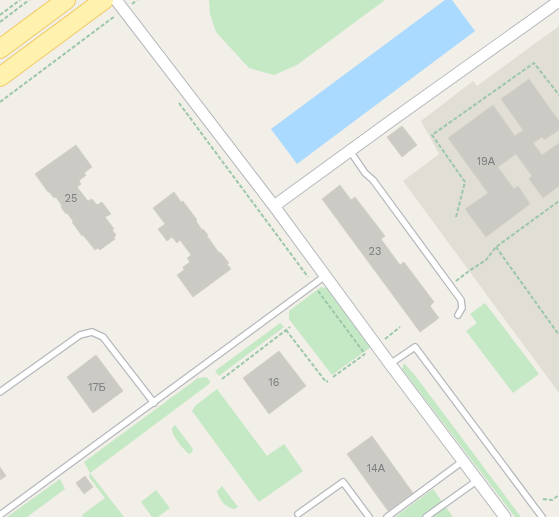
<svg xmlns="http://www.w3.org/2000/svg" width="559" height="517" font-family="'Work Sans',sans-serif">
<rect width="100%" height="100%" fill="#f1efe8"/>
<path fill="#e1ded6" d="M 559,26 L 559,393 L 403,181 L 439,154 L 421,121 L 473,81 L 477,86 Z"/>
<path fill="#c5e8c5" d="M 209,0 L 385,0 L 297,65 L 274,75 L 249,68 L 216,32 L 210,14 Z
M 321,287 L 327,288 L 371,347 L 332,375 L 289,319 L 289,311 Z
M 485,303 L 539,374 L 513,393 L 466,331 L 477,323 L 470,314 Z
M 280,323 L 284,327 L 219,376 L 215,371 Z
M 404,363 L 414,374 L 521,517 L 515,517 L 402,369 Z
M 206,377 L 210,381 L 209,384 L 90,473 L 124,517 L 83,517 L 82,515 L 105,498 L 89,477 L 90,473 L 84,462 L 198,378 Z
M 217,389 L 267,456 L 284,444 L 303,471 L 259,502 L 192,411 L 195,406 Z
M 175,425 L 193,449 L 192,452 L 189,454 C 185,451 172,436 172,430 C 172,427 173,427 175,425 Z
M 60,479 L 65,489 L 27,517 L 7,517 Z
M 222,486 L 238,507 L 234,509 C 225,507 219,500 217,491 Z
M 433,489 L 453,517 L 395,517 Z
M 156,490 L 170,508 L 158,517 L 152,517 L 141,502 Z"/>
<path fill="#aadaff" d="M 445,0 L 452,0 L 475,31 L 297,164 L 271,129 Z"/>
<path fill="#cccac5" stroke="#d6d1c6" d="M 529,79 L 559,121 L 559,130 L 544,140 L 542,137 L 533,143 L 542,155 L 559,143 L 559,186 L 543,198 L 529,179 L 532,176 L 516,154 L 498,167 L 514,189 L 518,186 L 530,204 L 486,237 L 465,209 L 488,193 L 448,138 L 493,105 L 515,136 L 523,130 L 501,99 Z
M 402,126 L 417,145 L 402,157 L 387,137 Z
M 76,145 L 92,167 L 84,173 L 86,175 L 79,181 L 81,184 L 77,187 L 88,201 L 92,199 L 97,205 L 102,202 L 111,214 L 105,217 L 114,229 L 112,230 L 116,235 L 114,237 L 115,239 L 100,250 L 98,248 L 95,250 L 83,235 L 82,236 L 72,222 L 73,221 L 67,213 L 66,214 L 61,207 L 62,206 L 56,197 L 54,198 L 49,192 L 48,192 L 35,174 Z
M 340,185 L 351,200 L 355,197 L 385,236 L 381,239 L 400,265 L 404,262 L 434,302 L 430,306 L 439,318 L 420,332 L 322,199 Z
M 174,192 L 181,202 L 183,201 L 197,220 L 196,221 L 202,230 L 203,229 L 208,235 L 207,236 L 219,253 L 220,252 L 229,263 L 227,264 L 231,269 L 193,297 L 177,275 L 184,270 L 183,267 L 190,262 L 187,258 L 191,255 L 180,240 L 177,243 L 172,237 L 167,241 L 158,229 L 165,224 L 153,208 Z
M 279,351 L 306,386 L 269,414 L 243,378 Z
M 96,355 L 123,391 L 93,413 L 67,377 Z
M 372,436 L 413,493 L 388,511 L 347,454 Z
M 0,467 L 6,476 L 0,480 Z
M 85,476 L 93,487 L 84,494 L 76,483 Z"/>
<g fill="none" stroke-linecap="round" stroke-linejoin="round">
<g stroke="#b5b8bc" stroke-width="8">
<path id="service" d="M 350,151 L 365,173 L 373,180 L 461,300 L 462,308 L 458,315
M 390,364 L 415,347 L 542,517
M 0,392 L 80,335 L 92,332 L 103,337 L 154,403
M 298,514 L 343,482 L 369,517
M 0,515 L 325,276
M 387,517 L 463,461
M 426,517 L 478,480"/>
</g>
<g stroke="#b5b8bc" stroke-width="13">
<path id="minor" d="M 116,0 L 274,206 L 390,364 L 505,517
M 274,206 L 395,118 L 527,24 L 559,1"/>
</g>
<g stroke="#f2c960" stroke-width="20">
<path id="primary" d="M 0,49 L 66,0
M 0,77 L 104,0"/>
</g>
<path stroke="#9cc7a9" stroke-width="2" stroke-dasharray="4 2" stroke-linecap="butt" d="M 132,4 L 137,0
M 0,15 L 20,0
M 0,22 L 29,0
M 0,102 L 115,16
M 179,103 L 308,277
M 456,217 L 465,182 L 432,135 L 534,63 L 559,95
M 496,247 L 559,335
M 456,281 L 469,271 L 486,260 L 496,247 L 559,201
M 318,291 L 365,354
M 286,330 L 326,382 L 328,381
M 385,339 L 400,327
M 333,377 L 365,354
M 222,379 L 290,327
M 543,499 L 552,500 L 559,495"/>
<use href="#service" stroke="#fff" stroke-width="5.5"/>
<use href="#minor" stroke="#fff" stroke-width="11"/>
<use href="#primary" stroke="#fff2af" stroke-width="18"/>
</g>
<g text-anchor="middle" dominant-baseline="central" stroke-width="3" stroke-linejoin="round" paint-order="stroke">
<g font-size="11" fill="#7a7d7f">
<text x="486" y="161">19А</text>
<text x="71" y="198">25</text>
<text x="375" y="251">23</text>
<text x="274" y="382">16</text>
<text x="97" y="387">17Б</text>
<text x="376" y="468">14А</text>
</g>
</g>
</svg>
